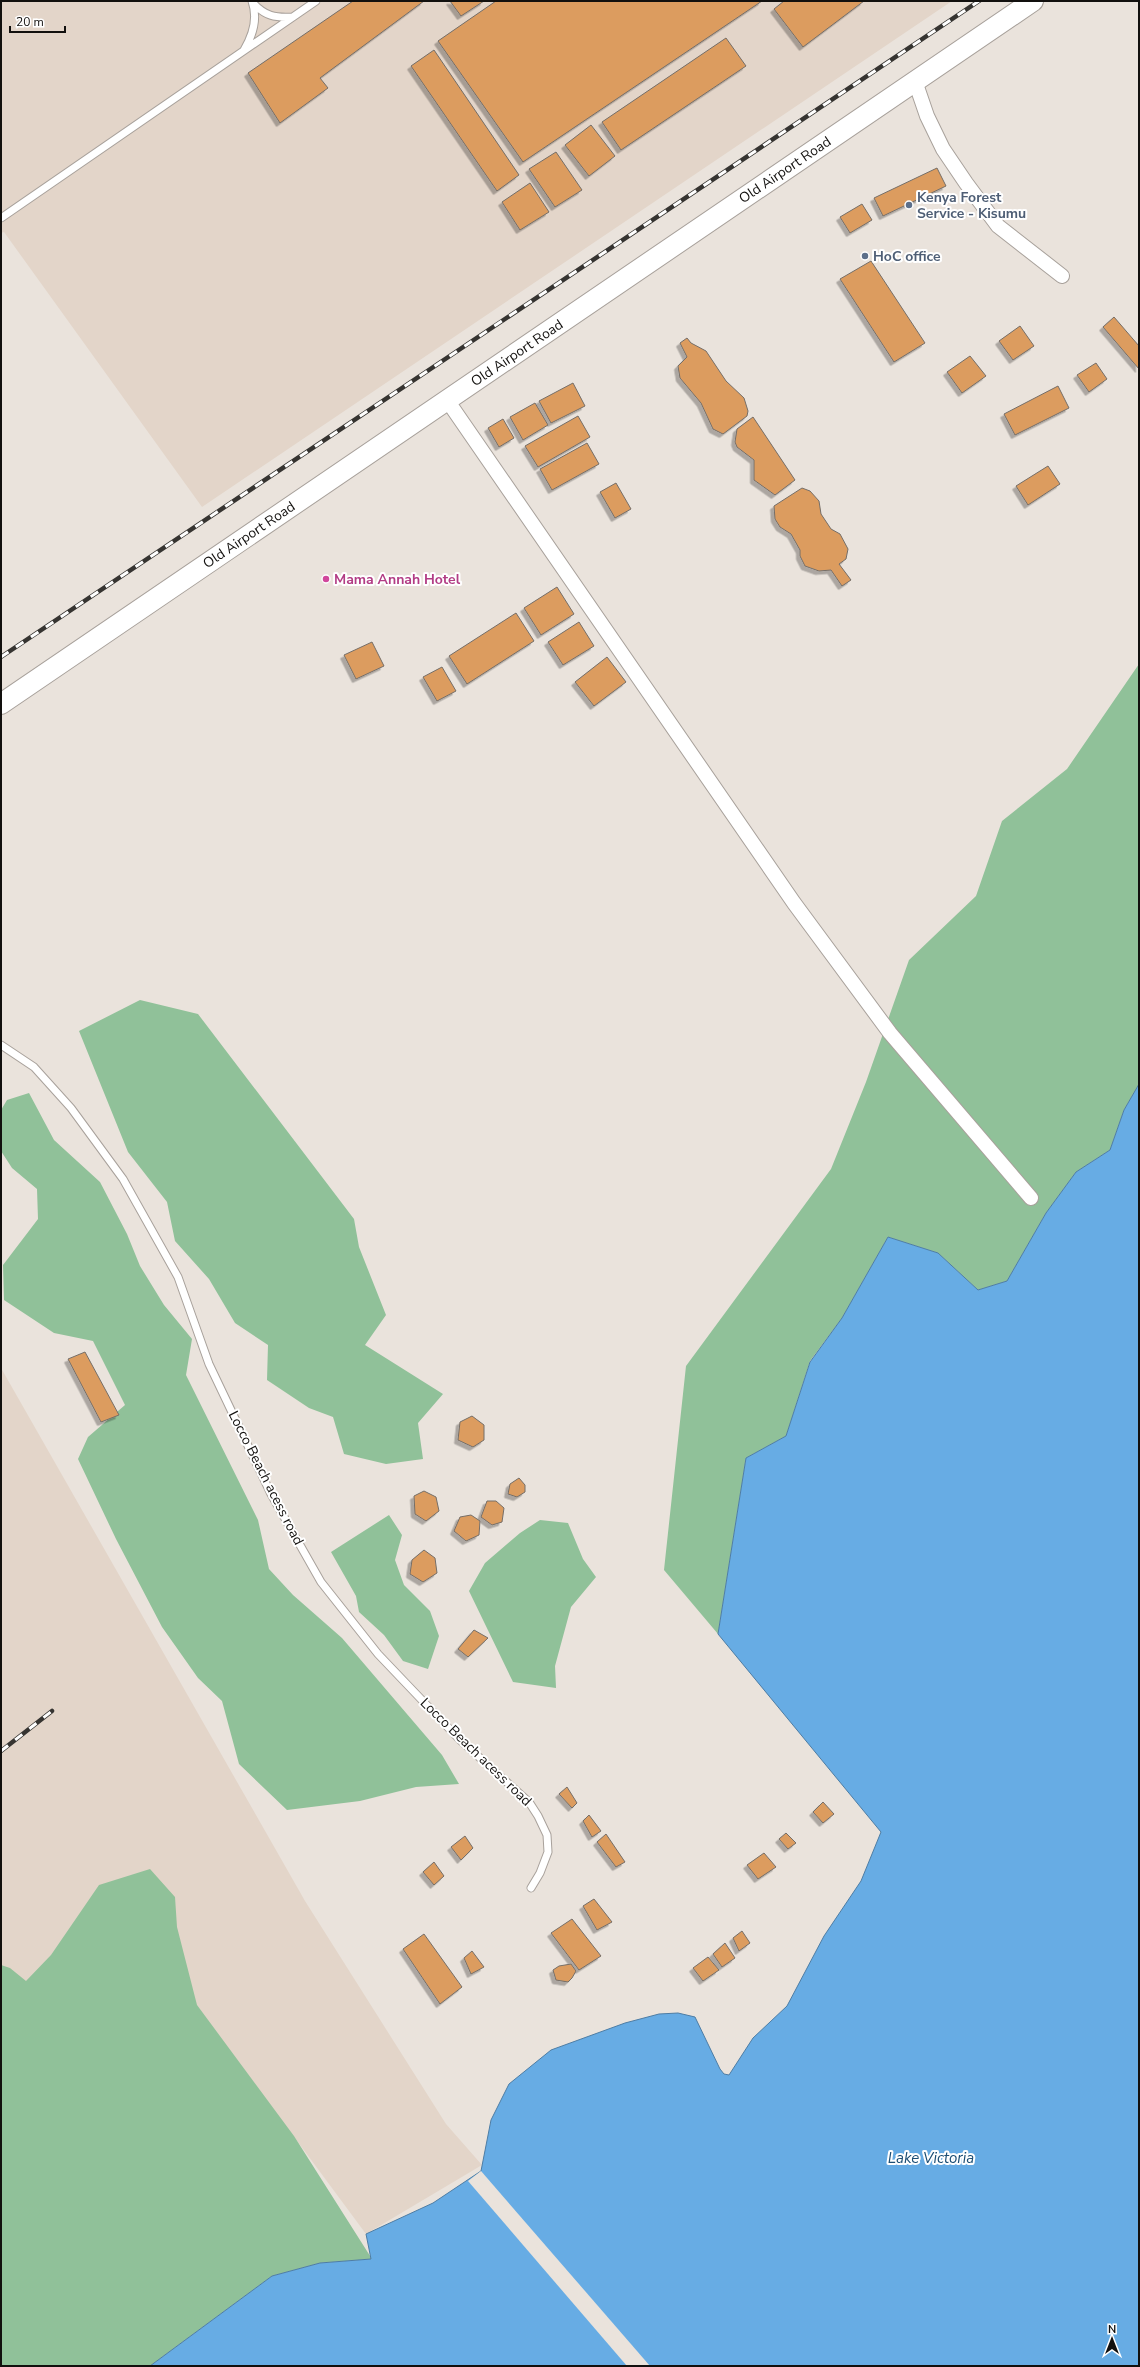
<svg xmlns="http://www.w3.org/2000/svg" width="1140" height="2367" font-family="'Nunito Sans',sans-serif">
<defs>
<filter id="shadow"><feDropShadow dx="-3.5" dy="3.5" stdDeviation="0" flood-color="#0004"/></filter>
</defs>
<rect width="100%" height="100%" fill="#eae3dc"/>
<path fill="#e3d5c9" d="M 1,1 L 952,1 L 202,507 L 4,232 L 1,233 Z
M 1,1368 L 305,1901 L 446,2124 L 482,2165 L 366,2234 L 172,1972 L 1,2155 Z"/>
<path fill="#90c199" d="M 1139,664 L 1139,1084 L 1124,1110 L 1110,1150 L 1076,1172 L 1046,1213 L 1007,1281 L 978,1290 L 938,1253 L 888,1237 L 842,1318 L 810,1361 L 786,1436 L 746,1458 L 718,1634 L 664,1570 L 686,1366 L 831,1169 L 866,1082 L 909,960 L 976,896 L 1002,821 L 1067,769 Z
M 140,1000 L 198,1014 L 354,1219 L 359,1247 L 386,1315 L 365,1345 L 443,1394 L 418,1423 L 423,1459 L 386,1464 L 344,1454 L 333,1417 L 309,1408 L 267,1380 L 268,1345 L 235,1323 L 209,1279 L 175,1241 L 167,1202 L 128,1152 L 79,1031 Z
M 29,1093 L 54,1140 L 100,1182 L 127,1234 L 140,1266 L 164,1305 L 192,1339 L 186,1375 L 258,1520 L 269,1569 L 293,1595 L 342,1638 L 442,1755 L 459,1784 L 416,1787 L 360,1801 L 287,1810 L 239,1764 L 222,1701 L 198,1678 L 162,1627 L 116,1539 L 78,1459 L 88,1437 L 125,1405 L 93,1341 L 54,1333 L 4,1300 L 3,1265 L 38,1219 L 37,1189 L 12,1168 L 1,1151 L 1,1110 L 7,1100 Z
M 389,1515 L 402,1535 L 395,1560 L 404,1585 L 430,1611 L 439,1636 L 428,1669 L 403,1661 L 384,1635 L 359,1612 L 356,1596 L 331,1552 Z
M 540,1520 L 568,1523 L 583,1559 L 596,1577 L 571,1607 L 555,1666 L 556,1688 L 513,1682 L 469,1591 L 485,1563 L 520,1533 Z
M 150,1869 L 175,1897 L 177,1927 L 197,2005 L 294,2136 L 372,2259 L 320,2263 L 272,2276 L 150,2366 L 1,2366 L 1,1965 L 10,1968 L 26,1981 L 51,1955 L 99,1885 Z"/>
<path fill="#67ace4" stroke="#4e7da4" d="M 1139,1084 L 1139,2366 L 150,2366 L 272,2276 L 320,2263 L 371,2259 L 366,2234 L 433,2203 L 481,2171 L 491,2120 L 509,2084 L 551,2050 L 625,2023 L 659,2014 L 678,2013 L 695,2017 L 720,2069 L 724,2074 L 729,2075 L 753,2038 L 787,2006 L 824,1936 L 861,1881 L 881,1832 L 718,1634 L 746,1458 L 786,1436 L 810,1362 L 842,1318 L 888,1237 L 938,1253 L 978,1290 L 1007,1281 L 1046,1213 L 1076,1172 L 1110,1150 L 1124,1110 Z"/>
<path fill="#eae3dc" d="M 481,2171 L 650,2366 L 627,2366 L 468,2181 Z"/>
<path fill="#dc9c5f" stroke="#756e68" filter="url(#shadow)" d="M 353,1 L 424,1 L 320,78 L 328,88 L 280,123 L 248,73 Z
M 450,1 L 484,1 L 461,16 Z
M 496,1 L 762,1 L 523,162 L 438,41 Z
M 784,1 L 864,1 L 803,47 L 774,9 Z
M 726,38 L 746,66 L 621,150 L 602,122 Z
M 434,50 L 519,175 L 497,191 L 411,66 Z
M 591,125 L 615,156 L 589,176 L 565,145 Z
M 556,152 L 582,190 L 555,207 L 529,169 Z
M 937,168 L 946,186 L 883,216 L 874,198 Z
M 530,183 L 549,212 L 520,230 L 502,202 Z
M 862,204 L 872,220 L 850,233 L 840,217 Z
M 871,261 L 925,343 L 894,362 L 840,279 Z
M 1114,317 L 1139,346 L 1139,369 L 1103,327 Z
M 1020,326 L 1034,346 L 1013,360 L 999,341 Z
M 687,338 L 691,343 L 706,351 L 726,381 L 744,398 L 748,411 L 747,416 L 723,434 L 713,429 L 701,403 L 680,378 L 678,366 L 687,357 L 680,343 Z
M 970,356 L 986,376 L 962,393 L 947,372 Z
M 1096,363 L 1107,379 L 1089,392 L 1077,375 Z
M 573,383 L 585,406 L 551,423 L 539,401 Z
M 1058,386 L 1069,408 L 1015,435 L 1004,414 Z
M 535,403 L 548,425 L 523,440 L 510,417 Z
M 578,416 L 590,437 L 538,467 L 525,446 Z
M 753,417 L 795,480 L 775,495 L 754,480 L 754,460 L 737,447 L 735,442 L 737,429 Z
M 503,419 L 514,438 L 499,447 L 488,428 Z
M 587,443 L 599,464 L 552,490 L 540,469 Z
M 1048,466 L 1060,484 L 1028,505 L 1016,486 Z
M 616,483 L 631,509 L 615,518 L 600,492 Z
M 802,488 L 810,491 L 819,501 L 821,514 L 831,529 L 840,534 L 848,549 L 846,559 L 839,564 L 851,580 L 842,586 L 831,570 L 819,571 L 805,566 L 800,556 L 800,550 L 791,534 L 780,527 L 775,519 L 774,506 Z
M 557,587 L 574,614 L 541,635 L 524,608 Z
M 516,613 L 534,641 L 467,684 L 449,656 Z
M 579,622 L 594,646 L 563,665 L 548,642 Z
M 372,642 L 384,666 L 356,679 L 344,655 Z
M 607,657 L 626,682 L 594,706 L 575,682 Z
M 442,667 L 456,691 L 437,701 L 423,677 Z
M 85,1352 L 119,1415 L 101,1422 L 68,1359 Z
M 472,1416 L 484,1425 L 484,1440 L 473,1447 L 458,1440 L 460,1422 Z
M 519,1478 L 525,1485 L 525,1492 L 517,1497 L 508,1494 L 510,1484 Z
M 424,1491 L 436,1497 L 439,1511 L 426,1521 L 415,1514 L 414,1496 Z
M 487,1501 L 496,1501 L 504,1508 L 502,1522 L 492,1525 L 481,1517 Z
M 471,1515 L 480,1521 L 479,1535 L 466,1541 L 454,1531 L 460,1517 Z
M 424,1550 L 435,1558 L 437,1573 L 423,1582 L 410,1574 L 412,1560 Z
M 474,1630 L 488,1638 L 468,1657 L 458,1649 Z
M 567,1787 L 577,1803 L 572,1808 L 559,1794 Z
M 823,1802 L 834,1814 L 823,1823 L 813,1812 Z
M 589,1815 L 601,1831 L 592,1837 L 583,1821 Z
M 786,1833 L 796,1843 L 788,1849 L 779,1839 Z
M 606,1834 L 625,1862 L 616,1867 L 597,1842 Z
M 465,1836 L 473,1848 L 461,1860 L 451,1847 Z
M 764,1853 L 776,1867 L 758,1879 L 747,1865 Z
M 434,1862 L 444,1876 L 434,1885 L 423,1872 Z
M 594,1899 L 612,1922 L 597,1930 L 583,1906 Z
M 572,1919 L 601,1956 L 579,1970 L 551,1933 Z
M 742,1931 L 750,1943 L 739,1951 L 733,1938 Z
M 424,1934 L 462,1987 L 440,2004 L 403,1949 Z
M 725,1943 L 735,1958 L 722,1967 L 713,1954 Z
M 472,1951 L 484,1967 L 471,1974 L 464,1958 Z
M 708,1957 L 719,1970 L 703,1981 L 693,1968 Z
M 571,1964 L 576,1971 L 572,1978 L 568,1982 L 556,1980 L 553,1970 L 559,1966 Z"/>
<g fill="none" stroke-linecap="round" stroke-linejoin="round">
<g stroke="#a8a19b" stroke-width="9">
<path id="lane" d="M 253,3 C 265,16 275,18 292,17
M 244,50 C 253,35 258,18 252,1
M 1,218 L 316,1
M 1,1045 L 34,1067 L 71,1108 L 123,1179 L 178,1277 L 209,1364 L 271,1494 L 321,1582 L 378,1654 L 460,1740 L 529,1802 L 538,1816 L 547,1835 L 548,1852 L 540,1873 L 531,1888"/>
</g>
<g stroke="#a8a19b" stroke-width="16">
<path id="street" d="M 915,81 L 927,116 L 943,149 L 966,183 L 998,226 L 1062,276
M 447,400 L 794,903 L 890,1033 L 1031,1198"/>
</g>
<g stroke="#a8a19b" stroke-width="22">
<path id="secondary" d="M 1,704 L 1033,1"/>
</g>
<use href="#lane" stroke="#fff" stroke-width="7"/>
<use href="#street" stroke="#fff" stroke-width="14"/>
<use href="#secondary" stroke="#fff" stroke-width="20"/>
<g stroke="#363431" stroke-width="4.5">
<path id="rail" d="M 1,657 L 979,1
M 1,1751 L 52,1711"/>
</g>
<use href="#rail" stroke="#fff" stroke-width="3" stroke-dasharray="9" stroke-linecap="butt"/>
</g>
<g fill="#5c6f8a" stroke="#fff" stroke-width="1.5">
<circle cx="909" cy="205" r="4"/>
<circle cx="865" cy="256" r="4"/>
</g>
<circle fill="#d1479c" stroke="#fff" stroke-width="1.5" cx="326" cy="579" r="4"/>
<g text-anchor="middle" dominant-baseline="central" stroke-width="4" stroke-linejoin="round" paint-order="stroke">
<g font-size="14" fill="#12100e" stroke="#fff">
<text transform="translate(785 170) rotate(-34)">Old Airport Road</text>
<text transform="translate(517 353) rotate(-34)">Old Airport Road</text>
<text transform="translate(249 535) rotate(-34)">Old Airport Road</text>
<text transform="translate(266 1478) rotate(63)">Locco Beach acess road</text>
<text transform="translate(476 1752) rotate(44)">Locco Beach acess road</text>
</g>
<g font-size="14" font-weight="bold" fill="#4e5e75" stroke="#fff" text-anchor="start">
<text x="917" y="197">Kenya Forest<tspan x="917" dy="16">Service - Kisumu</tspan></text>
<text x="873" y="256">HoC office</text>
</g>
<g font-size="14" font-weight="bold" fill="#b23c85" stroke="#fff" text-anchor="start">
<text x="334" y="579">Mama Annah Hotel</text>
</g>
<g font-size="15" font-style="italic" fill="#1c4e74" stroke="#fff">
<text x="931" y="2158">Lake Victoria</text>
</g>
</g>
<rect width="1140" height="2367" fill="none" stroke="#12100e" stroke-width="4"/>
<g transform="translate(1112 2339)" stroke="#ffffff" stroke-width="3" paint-order="stroke">
<path d="M0-3L7 15L0 10L-7 15Z" fill="#12100e"/>
<text y="-6" font-size="11" font-weight="bold" text-anchor="middle" fill="#12100e">N</text>
</g>
<path d="M10 26v6h55v-6" fill="none" stroke="#12100e" stroke-width="2"/>
<text x="16" y="26" font-size="12" fill="#12100e" stroke="#ffffff" stroke-width="3" paint-order="stroke">20 m</text>
</svg>
